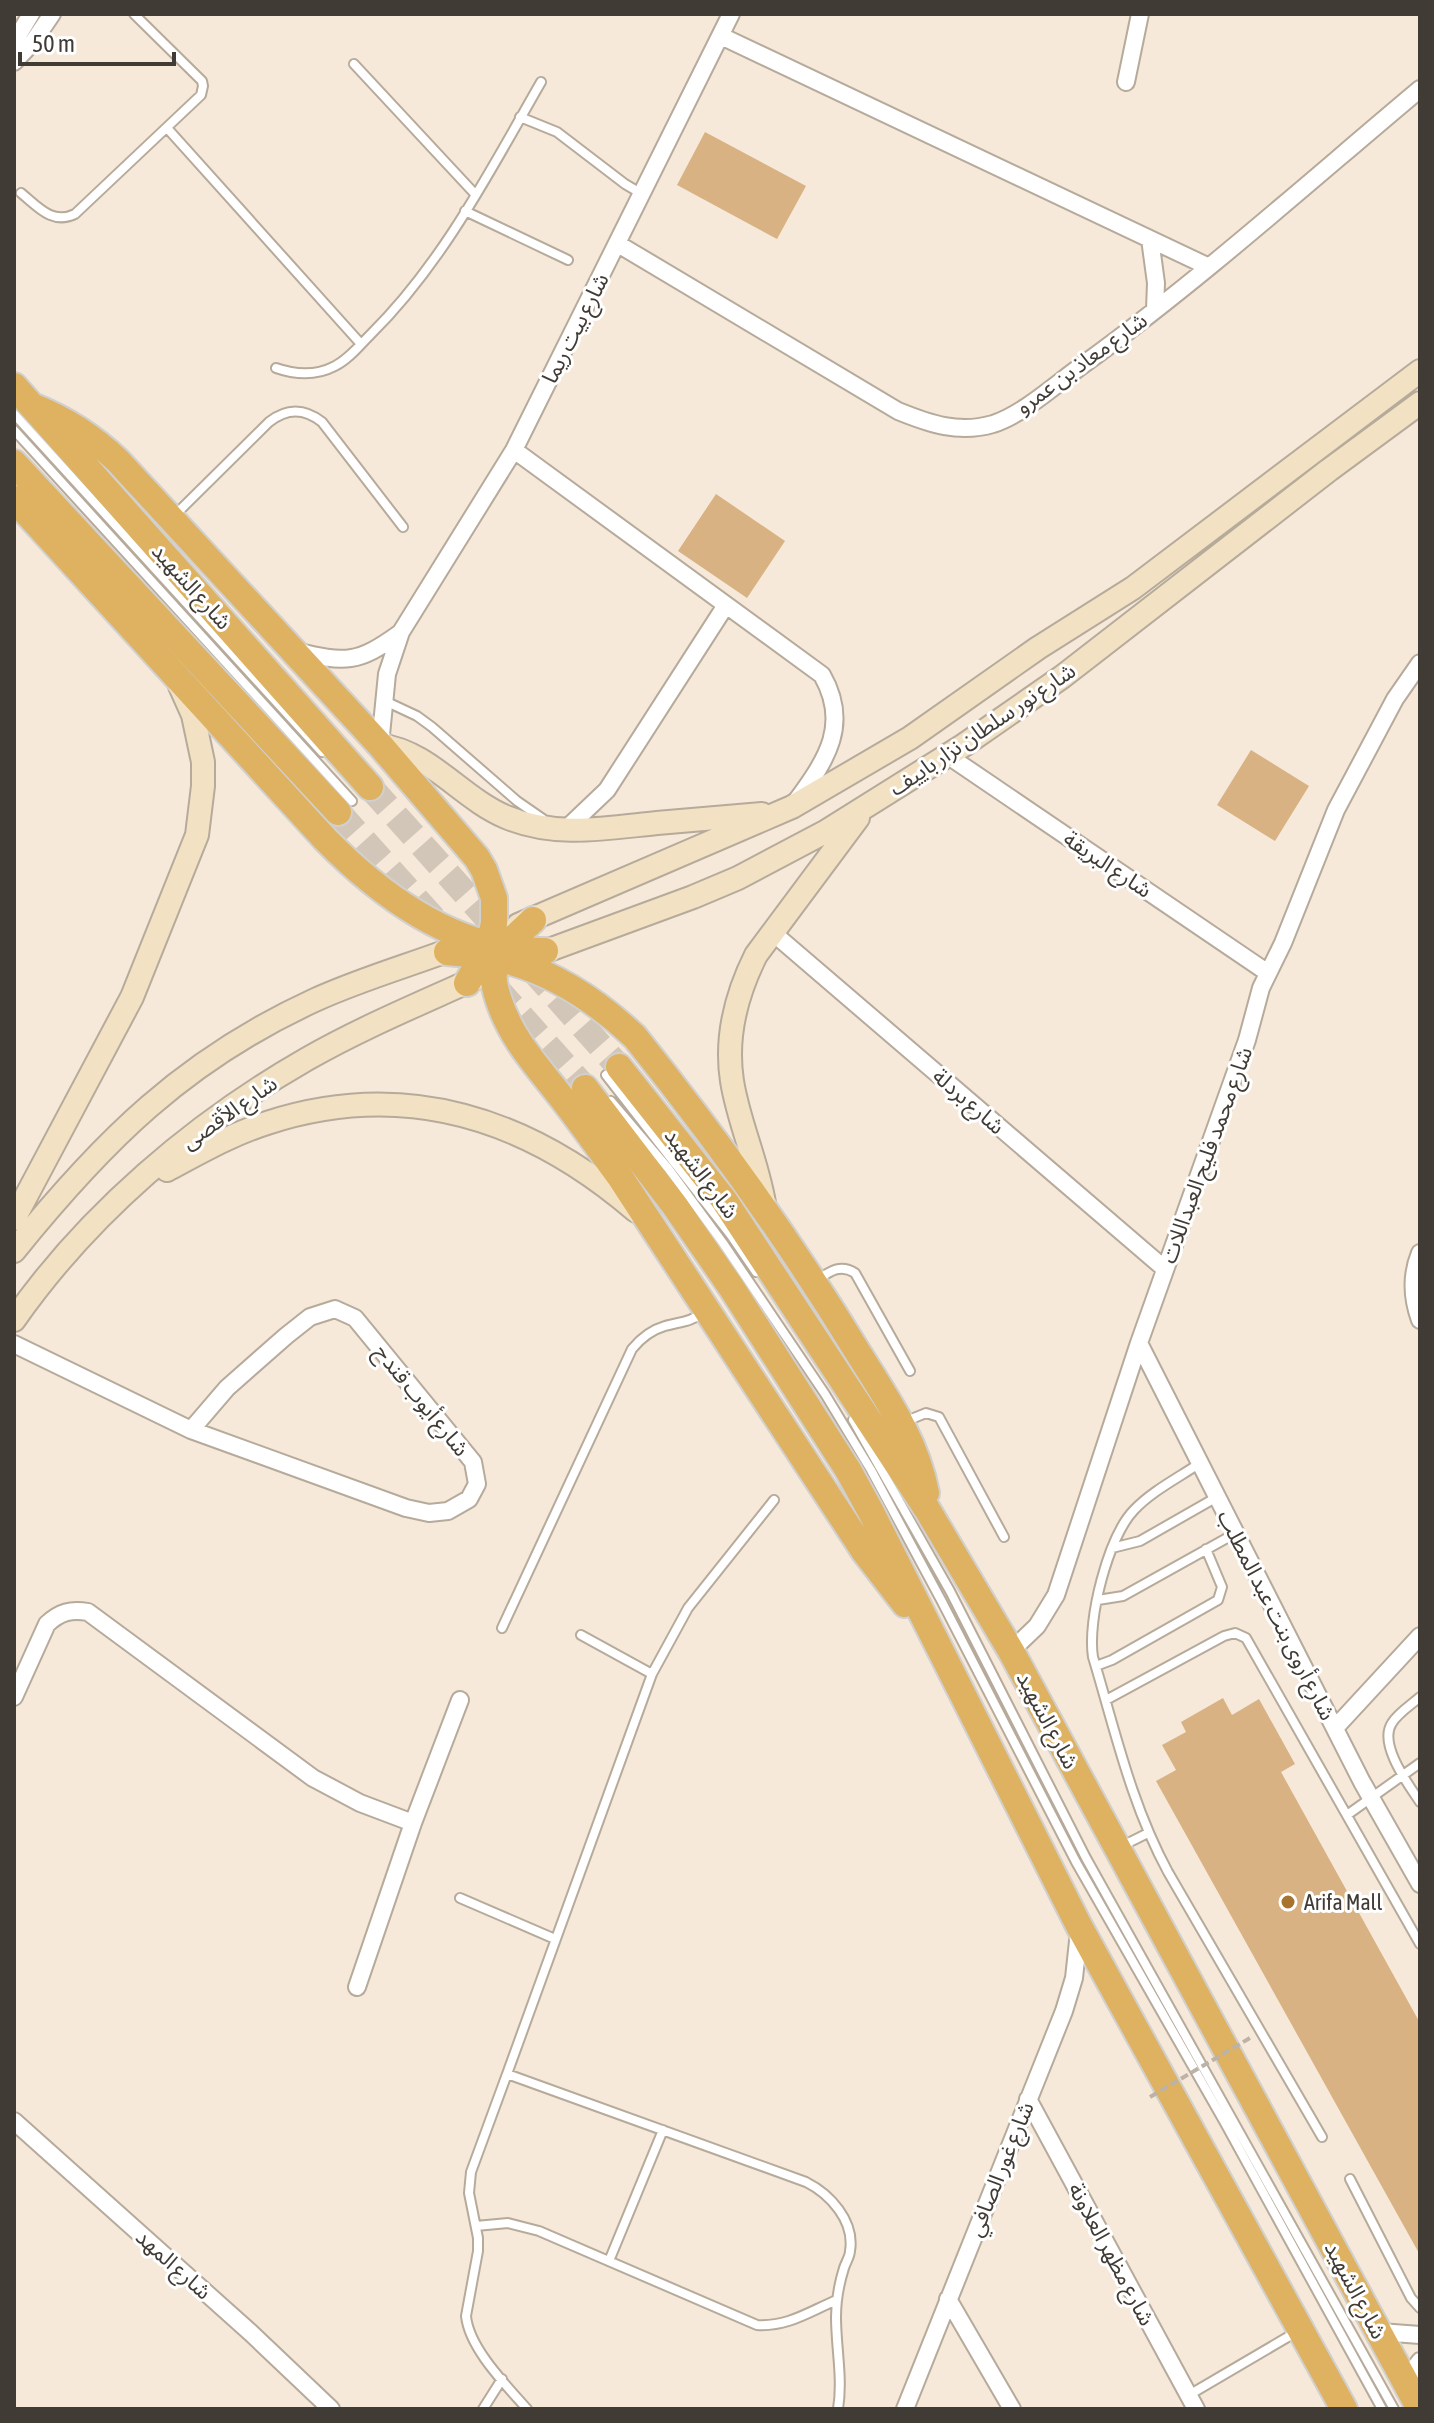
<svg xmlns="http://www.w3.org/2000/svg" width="1434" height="2423" font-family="'Asap Condensed','Noto Sans Arabic',sans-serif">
<rect width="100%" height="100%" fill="#f6e9da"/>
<path fill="#d9b283" d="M 705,132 L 806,186 L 777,239 L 677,185 Z
M 716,494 L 785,541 L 747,598 L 678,551 Z
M 1251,750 L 1309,786 L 1275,841 L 1217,805 Z
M 1223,1698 L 1232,1715 L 1259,1699 L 1295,1764 L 1281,1772 L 1420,2023 L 1420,2255 L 1156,1781 L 1176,1770 L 1162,1745 L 1186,1732 L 1181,1722 Z"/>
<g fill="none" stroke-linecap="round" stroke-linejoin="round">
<path stroke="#d2c6b9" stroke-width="26" stroke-dasharray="26 13" stroke-linecap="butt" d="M 370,787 L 505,938
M 338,812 L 434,919
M 531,968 L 619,1067
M 495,987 L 585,1088"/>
<g stroke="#b6aa9b" stroke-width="12">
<path id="service" d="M 354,64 L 475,194
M 520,117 L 557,132 L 625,184 L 642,194
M 167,128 L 361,344
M 21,193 C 38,207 52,225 75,214 L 201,95 L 203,86 L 202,81 L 134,14
M 465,211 L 568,260
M 276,368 C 296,375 316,376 335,366 C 349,359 360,345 371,334 C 443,263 491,169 541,82
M 14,414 L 322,752
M 14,430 L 352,801
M 175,515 L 269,422 C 287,408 304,408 322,422 L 403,527
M 385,701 L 417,716 L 432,727 L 517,801 L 543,819
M 606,1075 L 730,1234 L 756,1272
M 611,1101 L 668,1168 L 723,1243 L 825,1394 L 871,1470 L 941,1600 L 1076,1862 L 1225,2123 L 1382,2409
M 816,1281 C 829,1272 840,1263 855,1273 L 910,1371
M 853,1420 L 950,1591 L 1086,1858 L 1394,2409
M 904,1422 L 926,1413 L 939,1417 L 1004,1537
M 1200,1463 C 1178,1478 1152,1491 1134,1510 C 1108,1537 1087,1620 1093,1657 C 1115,1730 1131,1804 1168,1872 L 1322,2137
M 1112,1548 L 1140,1541 L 1217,1497
M 1098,1600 L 1123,1596 L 1236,1533
M 502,1628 L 632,1349 C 641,1338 651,1330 665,1326 C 679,1322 692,1322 703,1312
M 581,1635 L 652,1674
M 1096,1666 L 1112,1660 L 1218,1600 L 1222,1587 L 1206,1549
M 1420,1697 C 1411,1705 1398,1713 1392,1723 C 1378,1744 1408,1784 1420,1802
M 1106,1700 L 1224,1636 L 1235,1633 L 1246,1638 L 1420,1944
M 1347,1815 L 1420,1763
M 1120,1847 L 1148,1833
M 460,1898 L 555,1939
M 507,2074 L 652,1674 L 688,1608 L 774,1500
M 1350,2179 L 1411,2298 L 1420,2308
M 476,2226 L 508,2223 L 539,2231 L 757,2325 C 788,2327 810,2311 837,2300
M 609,2261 L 663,2130
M 1189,2395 L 1298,2331
M 483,2409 L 502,2379
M 527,2409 C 506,2385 469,2348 466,2316 L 478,2251 L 478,2238 L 469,2193 L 471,2172 L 507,2074 L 806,2182 C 830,2194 855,2221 850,2251 C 850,2256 846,2262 844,2268 C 839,2284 836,2300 836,2317 C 836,2348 843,2378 838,2409"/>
</g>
<g stroke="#b6aa9b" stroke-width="20">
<path id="minor" d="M 721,36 L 1209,267
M 14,49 L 19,34 L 31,14
M 14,62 L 33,42 L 52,14
M 1126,82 L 1140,14
M 1150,239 L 1156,283 L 1155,309
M 618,244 L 898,411 C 930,424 959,434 993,424 C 1024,414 1057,383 1084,364 C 1201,279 1309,182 1420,89
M 514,450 L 822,675 C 850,724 827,759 797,800
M 295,651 C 346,663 357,664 400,633
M 380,745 L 387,674 L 401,632 L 514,450 L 731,14
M 947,755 L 1268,973
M 565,830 L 607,790 L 726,605
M 772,932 L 1165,1269
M 1420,1253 C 1411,1275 1412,1298 1420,1320
M 1139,1343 L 1362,1782 L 1420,1884
M 14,1344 L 191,1430 L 406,1508 L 429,1513 L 448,1511 L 469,1499 L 477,1484 L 473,1462 L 355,1318 L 335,1309 L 310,1317 L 286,1336 L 227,1388 L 191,1430
M 1011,1651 L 1037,1626 L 1056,1595 L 1139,1343 L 1247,1040 L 1261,988 L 1283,943 L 1336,810 L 1395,699 L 1420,663
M 14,1697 L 47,1624 C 60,1612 71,1609 88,1612 L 313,1778 L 360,1803 L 413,1823
M 1335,1728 L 1420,1636
M 357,1987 L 413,1823 L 460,1700
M 1028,2099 L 1196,2409
M 14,2121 L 251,2333 L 331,2409
M 948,2299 L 1012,2409
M 1380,2332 L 1420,2335
M 1405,2381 L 1420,2361
M 905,2409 L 1064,2011 L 1074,1978 L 1079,1932"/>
</g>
<g stroke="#b6aa9b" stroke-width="26">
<path id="secondary" d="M 380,745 C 430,752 461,798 506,817 C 555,838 607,828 657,823 C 692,820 727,817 762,814
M 518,925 L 792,807 L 910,738 L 1038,648 L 1133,588 L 1420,371
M 530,957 L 693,897 L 738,878 L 825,832 L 964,745 L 1062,677 L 1329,470 L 1420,403
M 167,1170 C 199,1153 232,1134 267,1123 C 405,1078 529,1119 636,1211
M 765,1209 C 759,1165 739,1125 732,1081 C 725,1036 736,995 756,955 L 858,818
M 14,1219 L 132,997 L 197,835 L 203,786 L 203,762 L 193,715 L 180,686
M 14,1251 C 103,1141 184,1060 315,1000 C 363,978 414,964 463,945
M 14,1320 C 88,1214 195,1123 307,1059 C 363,1027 424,1002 483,975"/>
</g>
<g stroke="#d1d0cf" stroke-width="30">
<path id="trunk" d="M 14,386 L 370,787
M 32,406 C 65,419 92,436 118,461 L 380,745 L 477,858 L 484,870 L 494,898 L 494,923 L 489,946 L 467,983
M 14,463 L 338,812
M 14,499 L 325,839 C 383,898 459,953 545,951
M 533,920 C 519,934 499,948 495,968 C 492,979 495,988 498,998 C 511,1040 539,1068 565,1102 C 584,1127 602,1152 620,1177 L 864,1551 L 905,1604
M 447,952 C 470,954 493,956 515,963 C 561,977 600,1004 635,1037 C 715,1137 790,1241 857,1351 C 885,1396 916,1440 926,1493
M 619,1067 L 724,1200 L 927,1509 L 1011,1651 L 1420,2409
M 585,1088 L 675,1206 L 731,1287 L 848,1470 L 871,1512 L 1079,1926 L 1344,2409"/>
</g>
<use href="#service" stroke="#fff" stroke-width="8"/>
<use href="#minor" stroke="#fff" stroke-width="16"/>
<use href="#secondary" stroke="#f2e2c3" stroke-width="22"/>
<use href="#trunk" stroke="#deb260" stroke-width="26"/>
<path stroke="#bdb2a6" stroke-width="4" stroke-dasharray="8 4" stroke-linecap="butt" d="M 1150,2097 L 1250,2038"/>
</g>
<circle fill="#a8732d" stroke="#fff" stroke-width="3" cx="1288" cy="1902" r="8"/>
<g text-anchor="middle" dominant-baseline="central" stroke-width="6" stroke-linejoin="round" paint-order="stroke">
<g font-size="22" fill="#403b35" stroke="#fff">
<text transform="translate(575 328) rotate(-63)">شارع بيت ريما</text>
<text transform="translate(1081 363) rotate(-36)">شارع معاذ بن عمرو</text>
<text transform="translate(192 586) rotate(48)">شارع الشهيد</text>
<text transform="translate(982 729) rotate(-34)">شارع نور سلطان نزار باييف</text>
<text transform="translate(1108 864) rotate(34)">شارع البريقة</text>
<text transform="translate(969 1101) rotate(41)">شارع بردلة</text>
<text transform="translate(229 1112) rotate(-35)">شارع الأقصى</text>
<text transform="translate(1206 1155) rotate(-70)">شارع محمد فليح العبداللات</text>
<text transform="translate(702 1173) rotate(53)">شارع الشهيد</text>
<text transform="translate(422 1400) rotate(51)">شارع أيوب قندح</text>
<text transform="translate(1277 1615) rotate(63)">شارع أروى بنت عبد المطلب</text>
<text transform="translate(1048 1720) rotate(62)">شارع الشهيد</text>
<text transform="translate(1000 2169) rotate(-68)">شارع غور الصافي</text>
<text transform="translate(1112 2254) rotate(62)">شارع مظهر العلاونة</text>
<text transform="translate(174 2264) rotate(42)">شارع المهد</text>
<text transform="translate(1356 2290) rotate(62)">شارع الشهيد</text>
</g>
<g font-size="22" fill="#403b35" stroke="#fff" text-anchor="start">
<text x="1304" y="1902">Arifa Mall</text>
</g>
</g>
<rect width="1434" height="2423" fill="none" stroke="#403b35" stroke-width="32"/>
<path d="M20 52v12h154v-12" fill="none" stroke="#403b35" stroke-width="4"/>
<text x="32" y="52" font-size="24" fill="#403b35" stroke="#ffffff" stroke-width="6" paint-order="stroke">50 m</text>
</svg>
